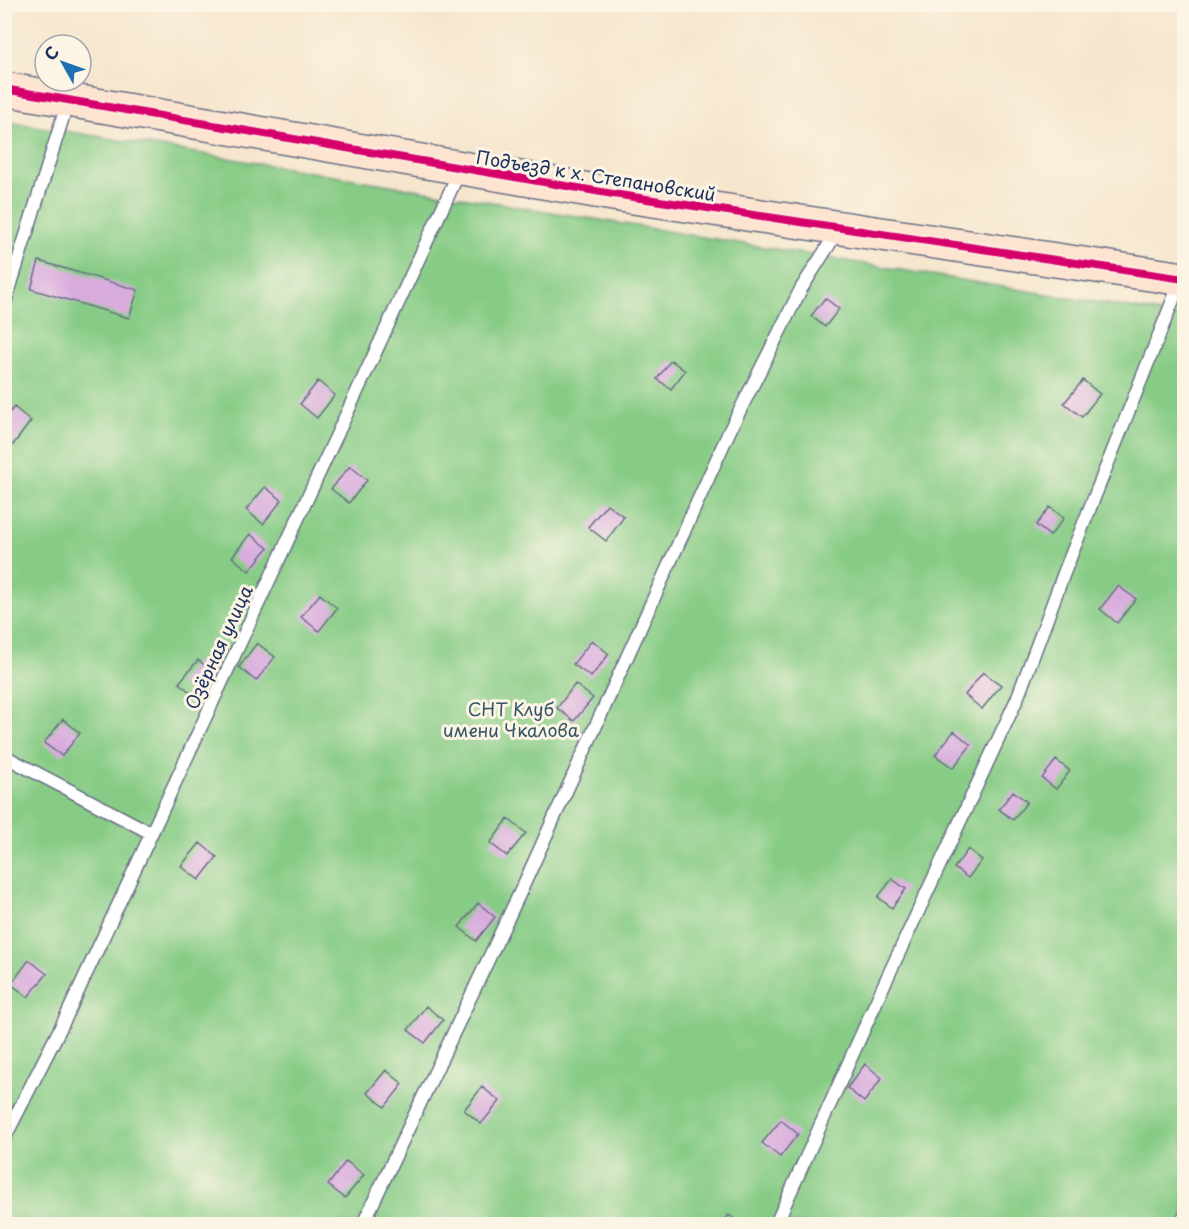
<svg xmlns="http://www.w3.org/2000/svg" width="1189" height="1229" font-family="'Playpen Sans',sans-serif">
<rect width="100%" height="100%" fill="#fcf5e5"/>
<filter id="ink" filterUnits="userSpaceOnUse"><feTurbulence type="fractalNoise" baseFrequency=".0167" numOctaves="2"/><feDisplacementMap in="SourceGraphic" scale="12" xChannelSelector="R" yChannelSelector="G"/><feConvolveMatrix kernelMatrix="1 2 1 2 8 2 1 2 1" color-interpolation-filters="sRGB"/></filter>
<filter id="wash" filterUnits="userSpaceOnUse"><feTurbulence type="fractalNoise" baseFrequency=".008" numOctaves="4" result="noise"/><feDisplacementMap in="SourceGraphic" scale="24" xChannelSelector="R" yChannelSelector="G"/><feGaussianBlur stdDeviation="1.35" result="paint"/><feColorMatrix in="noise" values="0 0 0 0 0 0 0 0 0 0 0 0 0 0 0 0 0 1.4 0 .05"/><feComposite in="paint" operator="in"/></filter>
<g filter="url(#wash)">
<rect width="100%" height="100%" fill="#f6e6cd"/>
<path fill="#87cc86" stroke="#517e72" stroke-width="1.5" d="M 4,121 L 1184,317 L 1184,1224 L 5,1224 Z"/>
<g id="blocks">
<path fill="#d9acde" d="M 39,261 L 138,290 L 129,318 L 31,289 Z
M 825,298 L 839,309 L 825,327 L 811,316 Z
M 671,360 L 685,371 L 671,389 L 657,379 Z
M 1083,380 L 1100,394 L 1082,417 L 1064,403 Z
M 318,381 L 335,395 L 317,418 L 300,404 Z
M 14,407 L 31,421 L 13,445 L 4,438 L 4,419 Z
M 350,466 L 367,480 L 349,503 L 331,489 Z
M 265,487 L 282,500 L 263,524 L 246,510 Z
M 607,504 L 624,517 L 606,541 L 588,527 Z
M 1050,507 L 1064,518 L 1050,536 L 1036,525 Z
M 250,534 L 268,548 L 249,571 L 232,557 Z
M 1118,586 L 1136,599 L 1117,623 L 1100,609 Z
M 320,594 L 337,608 L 319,631 L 301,617 Z
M 592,640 L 609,654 L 591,677 L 573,664 Z
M 257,643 L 275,657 L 256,681 L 239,667 Z
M 198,660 L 215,673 L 196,697 L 179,683 Z
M 983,672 L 1001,685 L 982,709 L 965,695 Z
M 575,684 L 593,698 L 574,721 L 557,708 Z
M 63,719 L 80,733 L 62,756 L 44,743 Z
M 954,731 L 971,745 L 953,768 L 935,755 Z
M 1056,760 L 1070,771 L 1056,789 L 1042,778 Z
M 1013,791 L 1027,802 L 1013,820 L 999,809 Z
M 508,819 L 526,833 L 507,856 L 490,843 Z
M 200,843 L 217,857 L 199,880 L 181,866 Z
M 968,849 L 982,860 L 968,878 L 954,868 Z
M 892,879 L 906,889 L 892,908 L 878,897 Z
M 478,903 L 495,917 L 476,941 L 459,927 Z
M 29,960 L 47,974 L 28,997 L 11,984 Z
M 426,1006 L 443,1020 L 425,1043 L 408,1030 Z
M 865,1064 L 882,1078 L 864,1102 L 847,1088 Z
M 386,1070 L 403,1084 L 385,1107 L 367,1093 Z
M 482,1087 L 500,1101 L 481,1124 L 464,1110 Z
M 781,1120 L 798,1134 L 780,1157 L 762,1143 Z
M 346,1161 L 364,1175 L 345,1198 L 328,1185 Z
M 729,1215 L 741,1224 L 721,1224 Z"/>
</g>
</g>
<g filter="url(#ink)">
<use href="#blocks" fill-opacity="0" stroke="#686f85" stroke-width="1.5"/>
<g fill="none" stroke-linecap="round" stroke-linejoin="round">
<g stroke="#686f85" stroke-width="15">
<path id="lane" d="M 4,306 L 68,101
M 4,756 L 151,833
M 4,1139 L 66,1017 L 461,168
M 363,1224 L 525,882 L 730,430 L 801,289 L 839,229
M 776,1224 L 882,989 L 1017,699 L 1064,573 L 1181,280
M 1181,1224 L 1184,1217"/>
</g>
<g stroke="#686f85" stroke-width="36">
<path id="secondary" d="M 4,89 L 613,194 L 1184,279"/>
</g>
<use href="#lane" stroke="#fff" stroke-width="12"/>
<use href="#secondary" stroke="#fde4d1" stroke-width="33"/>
<g stroke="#fcf5e5" stroke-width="11">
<path id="cycleway" d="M 4,89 L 613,194 L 1184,279"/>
</g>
<use href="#cycleway" stroke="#d6006c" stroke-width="8"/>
</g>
</g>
<g text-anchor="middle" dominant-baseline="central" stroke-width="6" stroke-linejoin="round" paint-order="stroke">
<g font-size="18" fill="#1b2f5e" stroke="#fcf5e5">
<text transform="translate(596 175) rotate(9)">Подъезд к х. Степановский</text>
<text transform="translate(218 647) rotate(-65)">Озёрная улица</text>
</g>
<g font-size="18" fill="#365668" stroke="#fcf5e5">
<text x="511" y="708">СНТ Клуб<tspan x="511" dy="21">имени Чкалова</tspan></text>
</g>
</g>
<rect width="1189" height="1229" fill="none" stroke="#fcf5e5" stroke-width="24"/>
<g transform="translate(63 63) rotate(310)"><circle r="28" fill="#fcf5e5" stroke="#a2a6af" stroke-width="1.5"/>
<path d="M0-4.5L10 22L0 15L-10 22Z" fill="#1f6fb2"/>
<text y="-9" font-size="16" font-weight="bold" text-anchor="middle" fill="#1b2f5e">С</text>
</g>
</svg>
